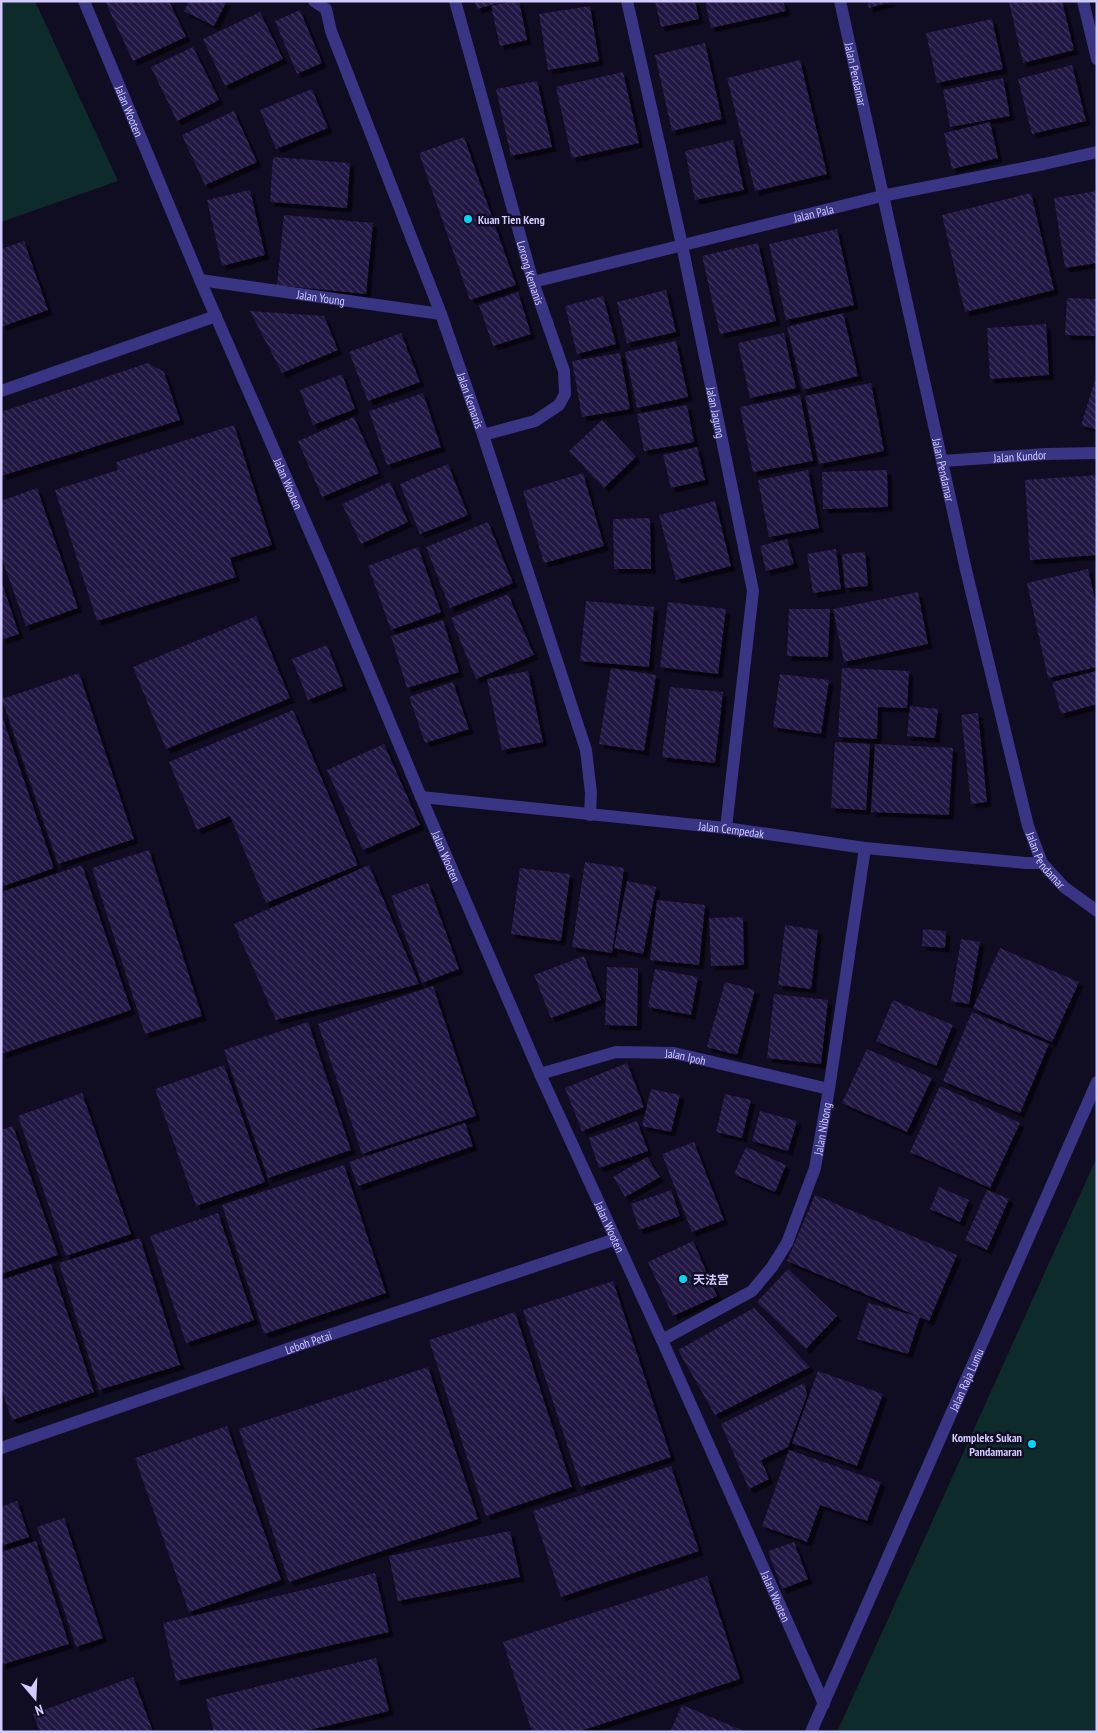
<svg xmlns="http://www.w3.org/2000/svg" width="1098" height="1733" font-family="'PT Sans Narrow','Noto Sans SC',sans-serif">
<defs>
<pattern id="building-back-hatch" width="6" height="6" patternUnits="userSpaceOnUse" patternTransform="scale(1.25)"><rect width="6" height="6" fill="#211743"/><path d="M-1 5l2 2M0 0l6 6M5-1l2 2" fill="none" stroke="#40375f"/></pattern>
<filter id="shadow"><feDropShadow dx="4.5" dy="4.5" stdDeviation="0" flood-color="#0009"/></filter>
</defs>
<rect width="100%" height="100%" fill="#100c21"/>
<path fill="#0e2b2b" d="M 1,1 L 35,1 L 118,181 L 1,222 Z
M 1097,1157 L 1097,1732 L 837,1732 Z"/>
<path fill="url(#building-back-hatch)" filter="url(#shadow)" d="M 105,1 L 169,1 L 186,37 L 133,61 Z
M 189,1 L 227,1 L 214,26 L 184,11 Z
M 475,1 L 501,1 L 501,2 L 477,9 Z
M 512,1 L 519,1 L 527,40 L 500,46 L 491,6 Z
M 655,1 L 695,1 L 699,19 L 661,27 Z
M 705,1 L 783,1 L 786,11 L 711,28 Z
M 867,1 L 891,1 L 891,2 L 869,8 Z
M 1062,1 L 1074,50 L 1023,63 L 1009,2 Z
M 590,6 L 599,61 L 548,70 L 539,14 Z
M 300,10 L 322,63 L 297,74 L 275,21 Z
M 260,12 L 283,59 L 225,86 L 203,39 Z
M 992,19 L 1003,69 L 937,83 L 926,33 Z
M 705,43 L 722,119 L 672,131 L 655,55 Z
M 193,47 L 219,100 L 177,121 L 151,67 Z
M 800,60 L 827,174 L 755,191 L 727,78 Z
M 1072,65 L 1086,121 L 1032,134 L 1018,79 Z
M 623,72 L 639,143 L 572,158 L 556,87 Z
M 1003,78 L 1010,116 L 950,127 L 943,90 Z
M 537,81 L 552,147 L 511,156 L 496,89 Z
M 312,89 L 328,128 L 276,149 L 260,110 Z
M 234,111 L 257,162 L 205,185 L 182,135 Z
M 990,122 L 998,158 L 952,169 L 944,133 Z
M 464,137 L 516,285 L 470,300 L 419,153 Z
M 733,140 L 744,190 L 695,200 L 685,151 Z
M 273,157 L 350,163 L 347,208 L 270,202 Z
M 250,190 L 265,255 L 222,266 L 207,200 Z
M 1097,191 L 1097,263 L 1065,268 L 1054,198 Z
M 1031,193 L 1054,290 L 965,312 L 942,215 Z
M 284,215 L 373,223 L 366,294 L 277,285 Z
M 837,229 L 854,305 L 786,320 L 769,244 Z
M 24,241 L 48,310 L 1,327 L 1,249 Z
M 758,243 L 776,321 L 720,334 L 702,256 Z
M 666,290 L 676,332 L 627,343 L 617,302 Z
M 518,292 L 531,334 L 493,346 L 479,305 Z
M 603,296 L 616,344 L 577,354 L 565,306 Z
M 1067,298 L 1097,299 L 1095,336 L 1065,335 Z
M 250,311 L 324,316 L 338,350 L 282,373 Z
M 843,313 L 858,376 L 803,390 L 787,327 Z
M 1046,324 L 1049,375 L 990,379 L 987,328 Z
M 401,333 L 420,382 L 368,401 L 349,352 Z
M 784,333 L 796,388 L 750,398 L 738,343 Z
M 676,341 L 688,397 L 637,408 L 625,352 Z
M 620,353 L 630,409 L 582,417 L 572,361 Z
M 148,363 L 164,372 L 180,420 L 1,476 L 1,412 Z
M 342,374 L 355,409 L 313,425 L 300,390 Z
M 1096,377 L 1097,377 L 1097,430 L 1081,425 Z
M 871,383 L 884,451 L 819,464 L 805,396 Z
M 423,393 L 441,447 L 387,465 L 369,411 Z
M 800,395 L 813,461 L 753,472 L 740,407 Z
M 687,405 L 694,442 L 644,451 L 637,414 Z
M 354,417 L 379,473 L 322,497 L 298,441 Z
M 602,420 L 636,457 L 604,488 L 569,451 Z
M 234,425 L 272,545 L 230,558 L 236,577 L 97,621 L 55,490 L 118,470 L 116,462 Z
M 697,447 L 705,480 L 671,488 L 663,455 Z
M 448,464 L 468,515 L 420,534 L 400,484 Z
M 808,470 L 819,528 L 769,537 L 758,480 Z
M 887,470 L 888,507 L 823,509 L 822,472 Z
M 583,473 L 604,546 L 544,563 L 523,491 Z
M 1097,475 L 1097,555 L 1030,560 L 1025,480 Z
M 390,482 L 408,522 L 361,544 L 342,504 Z
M 37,488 L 78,608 L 26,626 L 1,556 L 1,501 Z
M 715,501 L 731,566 L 676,580 L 659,515 Z
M 650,518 L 651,569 L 614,569 L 613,519 Z
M 488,522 L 513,583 L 450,608 L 426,547 Z
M 787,539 L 794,564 L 766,571 L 760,546 Z
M 418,547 L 441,612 L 391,630 L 368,566 Z
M 836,549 L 841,589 L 813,593 L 807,554 Z
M 865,552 L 868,586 L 845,588 L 842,554 Z
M 1088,569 L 1097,608 L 1097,667 L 1048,678 L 1027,583 Z
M 2,583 L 19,634 L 1,640 L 1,584 Z
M 918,592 L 928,644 L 844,662 L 833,609 Z
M 508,594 L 534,655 L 476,679 L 451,618 Z
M 586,601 L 654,607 L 649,667 L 580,661 Z
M 668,602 L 726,609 L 718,674 L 660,667 Z
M 789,609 L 830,609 L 828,657 L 787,656 Z
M 256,616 L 290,698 L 166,749 L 133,667 Z
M 443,620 L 459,672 L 407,688 L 391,636 Z
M 327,645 L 343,686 L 308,700 L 292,659 Z
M 611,668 L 656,675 L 644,751 L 599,744 Z
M 842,668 L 909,671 L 907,708 L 878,707 L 877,739 L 838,737 Z
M 528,671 L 543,742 L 502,750 L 487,679 Z
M 1097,671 L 1097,704 L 1061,714 L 1052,682 Z
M 79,673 L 134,839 L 58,864 L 2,699 Z
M 780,674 L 829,680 L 821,734 L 773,727 Z
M 453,682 L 469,729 L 425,743 L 409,697 Z
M 670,687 L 723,692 L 715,763 L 662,757 Z
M 910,706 L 938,709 L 935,738 L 907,736 Z
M 293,710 L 358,865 L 266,903 L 230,816 L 197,830 L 169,762 Z
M 1,713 L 54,868 L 1,887 Z
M 978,713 L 987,802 L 971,804 L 961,715 Z
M 835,742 L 870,744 L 866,810 L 831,808 Z
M 384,744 L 420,825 L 363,850 L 327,770 Z
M 875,744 L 953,748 L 949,815 L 871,812 Z
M 149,850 L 202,1016 L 145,1034 L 92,868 Z
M 585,862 L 624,868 L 612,953 L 572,947 Z
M 82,865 L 131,1010 L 1,1054 L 1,892 Z
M 369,865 L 419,984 L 276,1020 L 234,924 Z
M 520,868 L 570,874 L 561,941 L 511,934 Z
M 627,881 L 656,887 L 643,954 L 614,948 Z
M 428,883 L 459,969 L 422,983 L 391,896 Z
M 657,900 L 705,905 L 699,965 L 650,960 Z
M 743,917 L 744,965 L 711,966 L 709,918 Z
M 785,925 L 818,930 L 811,989 L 778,985 Z
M 923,929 L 946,931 L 945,948 L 922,946 Z
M 961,939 L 980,942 L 969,1004 L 951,1001 Z
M 1000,948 L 1079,982 L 1052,1042 L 973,1008 Z
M 584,956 L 601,1000 L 551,1018 L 534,975 Z
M 607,967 L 638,968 L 637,1026 L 605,1025 Z
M 655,969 L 698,977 L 691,1015 L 648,1007 Z
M 725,982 L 755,990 L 737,1055 L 707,1047 Z
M 433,986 L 476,1116 L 362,1154 L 318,1024 Z
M 774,994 L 828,1000 L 821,1064 L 767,1058 Z
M 893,1000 L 953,1025 L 936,1066 L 876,1041 Z
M 972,1012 L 1049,1044 L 1020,1113 L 943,1081 Z
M 308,1022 L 351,1150 L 268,1178 L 224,1050 Z
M 867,1049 L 932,1078 L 907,1132 L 842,1103 Z
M 627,1063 L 644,1107 L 582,1131 L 565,1088 Z
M 224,1065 L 265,1182 L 196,1206 L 155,1089 Z
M 940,1086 L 1020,1123 L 990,1188 L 910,1152 Z
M 651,1089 L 680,1095 L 671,1132 L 642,1126 Z
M 82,1093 L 131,1234 L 66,1256 L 18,1116 Z
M 725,1094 L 751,1100 L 742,1138 L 716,1132 Z
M 760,1111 L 797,1121 L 788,1151 L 752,1141 Z
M 637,1121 L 648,1151 L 599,1168 L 589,1138 Z
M 465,1123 L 473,1146 L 358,1186 L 349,1162 Z
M 13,1126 L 58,1255 L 1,1274 L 1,1130 Z
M 694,1142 L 724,1220 L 692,1232 L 662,1154 Z
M 746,1147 L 786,1165 L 775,1192 L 734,1174 Z
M 647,1157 L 660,1177 L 625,1197 L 613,1177 Z
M 344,1165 L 386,1293 L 264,1334 L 222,1205 Z
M 939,1187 L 969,1200 L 960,1222 L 930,1209 Z
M 671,1190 L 680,1216 L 639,1230 L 631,1204 Z
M 987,1190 L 1009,1199 L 987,1250 L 965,1240 Z
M 815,1195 L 957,1255 L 929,1321 L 787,1261 Z
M 218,1213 L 254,1320 L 186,1343 L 150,1236 Z
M 140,1238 L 180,1365 L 99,1390 L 59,1263 Z
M 693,1241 L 717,1296 L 673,1316 L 648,1262 Z
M 51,1264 L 94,1392 L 12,1420 L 1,1388 L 1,1280 Z
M 788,1269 L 837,1316 L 806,1349 L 757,1302 Z
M 613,1281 L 671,1457 L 581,1487 L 523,1310 Z
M 868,1303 L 920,1317 L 908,1354 L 857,1339 Z
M 754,1308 L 810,1367 L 715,1415 L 678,1350 Z
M 515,1312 L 572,1487 L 486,1516 L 429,1340 Z
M 428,1367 L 478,1519 L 289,1582 L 239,1429 Z
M 818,1371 L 883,1394 L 857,1466 L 792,1443 Z
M 804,1383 L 807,1395 L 788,1447 L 761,1460 L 769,1479 L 749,1489 L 721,1424 Z
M 227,1426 L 281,1580 L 189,1612 L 135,1458 Z
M 789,1450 L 881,1482 L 867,1521 L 820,1505 L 807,1542 L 762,1526 Z
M 671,1466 L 699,1551 L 561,1597 L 533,1511 Z
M 17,1501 L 29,1537 L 1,1546 L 1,1507 Z
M 64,1518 L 103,1638 L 76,1647 L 37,1527 Z
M 510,1531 L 520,1577 L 398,1601 L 389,1556 Z
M 36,1541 L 69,1644 L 1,1665 L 1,1552 Z
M 794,1542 L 808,1579 L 782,1589 L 768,1551 Z
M 375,1573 L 389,1632 L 176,1681 L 163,1623 Z
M 707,1576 L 740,1679 L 577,1732 L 532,1732 L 503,1642 Z
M 376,1658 L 389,1711 L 301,1732 L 214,1732 L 206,1699 Z
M 133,1677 L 153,1732 L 40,1732 L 33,1714 Z
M 682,1705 L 746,1732 L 670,1732 Z"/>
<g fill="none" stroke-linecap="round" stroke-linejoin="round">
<g stroke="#393483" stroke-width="12">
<path id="s1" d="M 84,1 L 200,280 L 326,569 L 421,797 L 540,1074 L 662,1340 L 824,1704"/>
<path id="s2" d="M 314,1 L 326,9 L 331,31 L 441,314 L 483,435 L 586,750 L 591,793 L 590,815"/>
<path id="s3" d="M 455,1 L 533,282 L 564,371 L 565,394 L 559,405 L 535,421 L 483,435"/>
<path id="s4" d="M 627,1 L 682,245 L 753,591 L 726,828"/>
<path id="s5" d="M 840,1 L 966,570 L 1028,826 L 1042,863 L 1064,887 L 1097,911"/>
<path d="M 1083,1 L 1097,59"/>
<path id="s6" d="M 200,280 L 441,314"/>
<path id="s7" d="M 533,282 L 882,196 L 1044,164 L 1097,152"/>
<path d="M 1,391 L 216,316"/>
<path id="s8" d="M 942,461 L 1046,454 L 1097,453"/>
<path id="s9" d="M 421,797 L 726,828 L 865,848 L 1026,863 L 1042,863"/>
<path id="s10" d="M 540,1074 L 616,1052 L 674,1053 L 829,1089"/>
<path id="s11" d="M 662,1340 L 752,1291 L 772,1267 L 787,1243 L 815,1168 L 829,1089 L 865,848"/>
<path id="s12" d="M 1,1448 L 299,1345 L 616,1239"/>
<path id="s13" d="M 811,1732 L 1097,1082"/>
</g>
</g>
<g fill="#00d7f6" stroke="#100c21" stroke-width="2">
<circle cx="468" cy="219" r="5"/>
<circle cx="683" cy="1279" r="5"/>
<circle cx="1032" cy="1444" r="5"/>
</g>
<g text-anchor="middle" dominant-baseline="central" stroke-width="5" stroke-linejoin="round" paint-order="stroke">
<g font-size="12" fill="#d2cbff" stroke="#100c21">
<text stroke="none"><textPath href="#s5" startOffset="75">Jalan Pendamar</textPath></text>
<text stroke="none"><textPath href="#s1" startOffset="119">Jalan Wooten</textPath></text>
<text stroke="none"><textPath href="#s7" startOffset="289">Jalan Pala</textPath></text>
<text stroke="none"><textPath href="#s3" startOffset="282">Lorong Kemanis</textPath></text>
<text stroke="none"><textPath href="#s6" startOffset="122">Jalan Young</textPath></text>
<text stroke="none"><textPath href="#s2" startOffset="432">Jalan Kemanis</textPath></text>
<text stroke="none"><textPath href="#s4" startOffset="421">Jalan Jagung</textPath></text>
<text stroke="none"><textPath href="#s8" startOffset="78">Jalan Kundor</textPath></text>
<text stroke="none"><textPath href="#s5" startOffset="480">Jalan Pendamar</textPath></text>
<text stroke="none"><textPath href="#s1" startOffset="524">Jalan Wooten</textPath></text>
<text stroke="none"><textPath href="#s9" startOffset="312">Jalan Cempedak</textPath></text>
<text stroke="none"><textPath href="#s1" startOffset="929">Jalan Wooten</textPath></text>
<text stroke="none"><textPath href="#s5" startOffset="885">Jalan Pendamar</textPath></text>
<text stroke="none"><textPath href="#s10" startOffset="149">Jalan Ipoh</textPath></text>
<text stroke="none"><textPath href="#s11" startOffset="282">Jalan Nibong</textPath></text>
<text stroke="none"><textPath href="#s1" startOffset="1334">Jalan Wooten</textPath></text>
<text stroke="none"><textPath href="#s12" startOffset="325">Leboh Petai</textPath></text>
<text stroke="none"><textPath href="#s13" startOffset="385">Jalan Raja Lumu</textPath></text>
<text stroke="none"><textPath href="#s1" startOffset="1739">Jalan Wooten</textPath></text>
</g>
<g font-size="12" font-weight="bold" fill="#d2cbff" stroke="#100c21" text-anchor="start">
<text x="478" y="219">Kuan Tien Keng</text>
<text x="693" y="1279">天法宫</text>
<text x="1022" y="1437" text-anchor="end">Kompleks Sukan<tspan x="1022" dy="14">Pandamaran</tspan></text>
</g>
</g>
<rect width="1098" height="1733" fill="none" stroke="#d2cbff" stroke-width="5"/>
<g transform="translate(35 1698) rotate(161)" stroke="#100c21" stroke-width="4" paint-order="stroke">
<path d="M0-4L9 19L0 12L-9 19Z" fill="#d2cbff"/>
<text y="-8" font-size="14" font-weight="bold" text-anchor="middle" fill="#d2cbff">N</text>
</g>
</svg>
